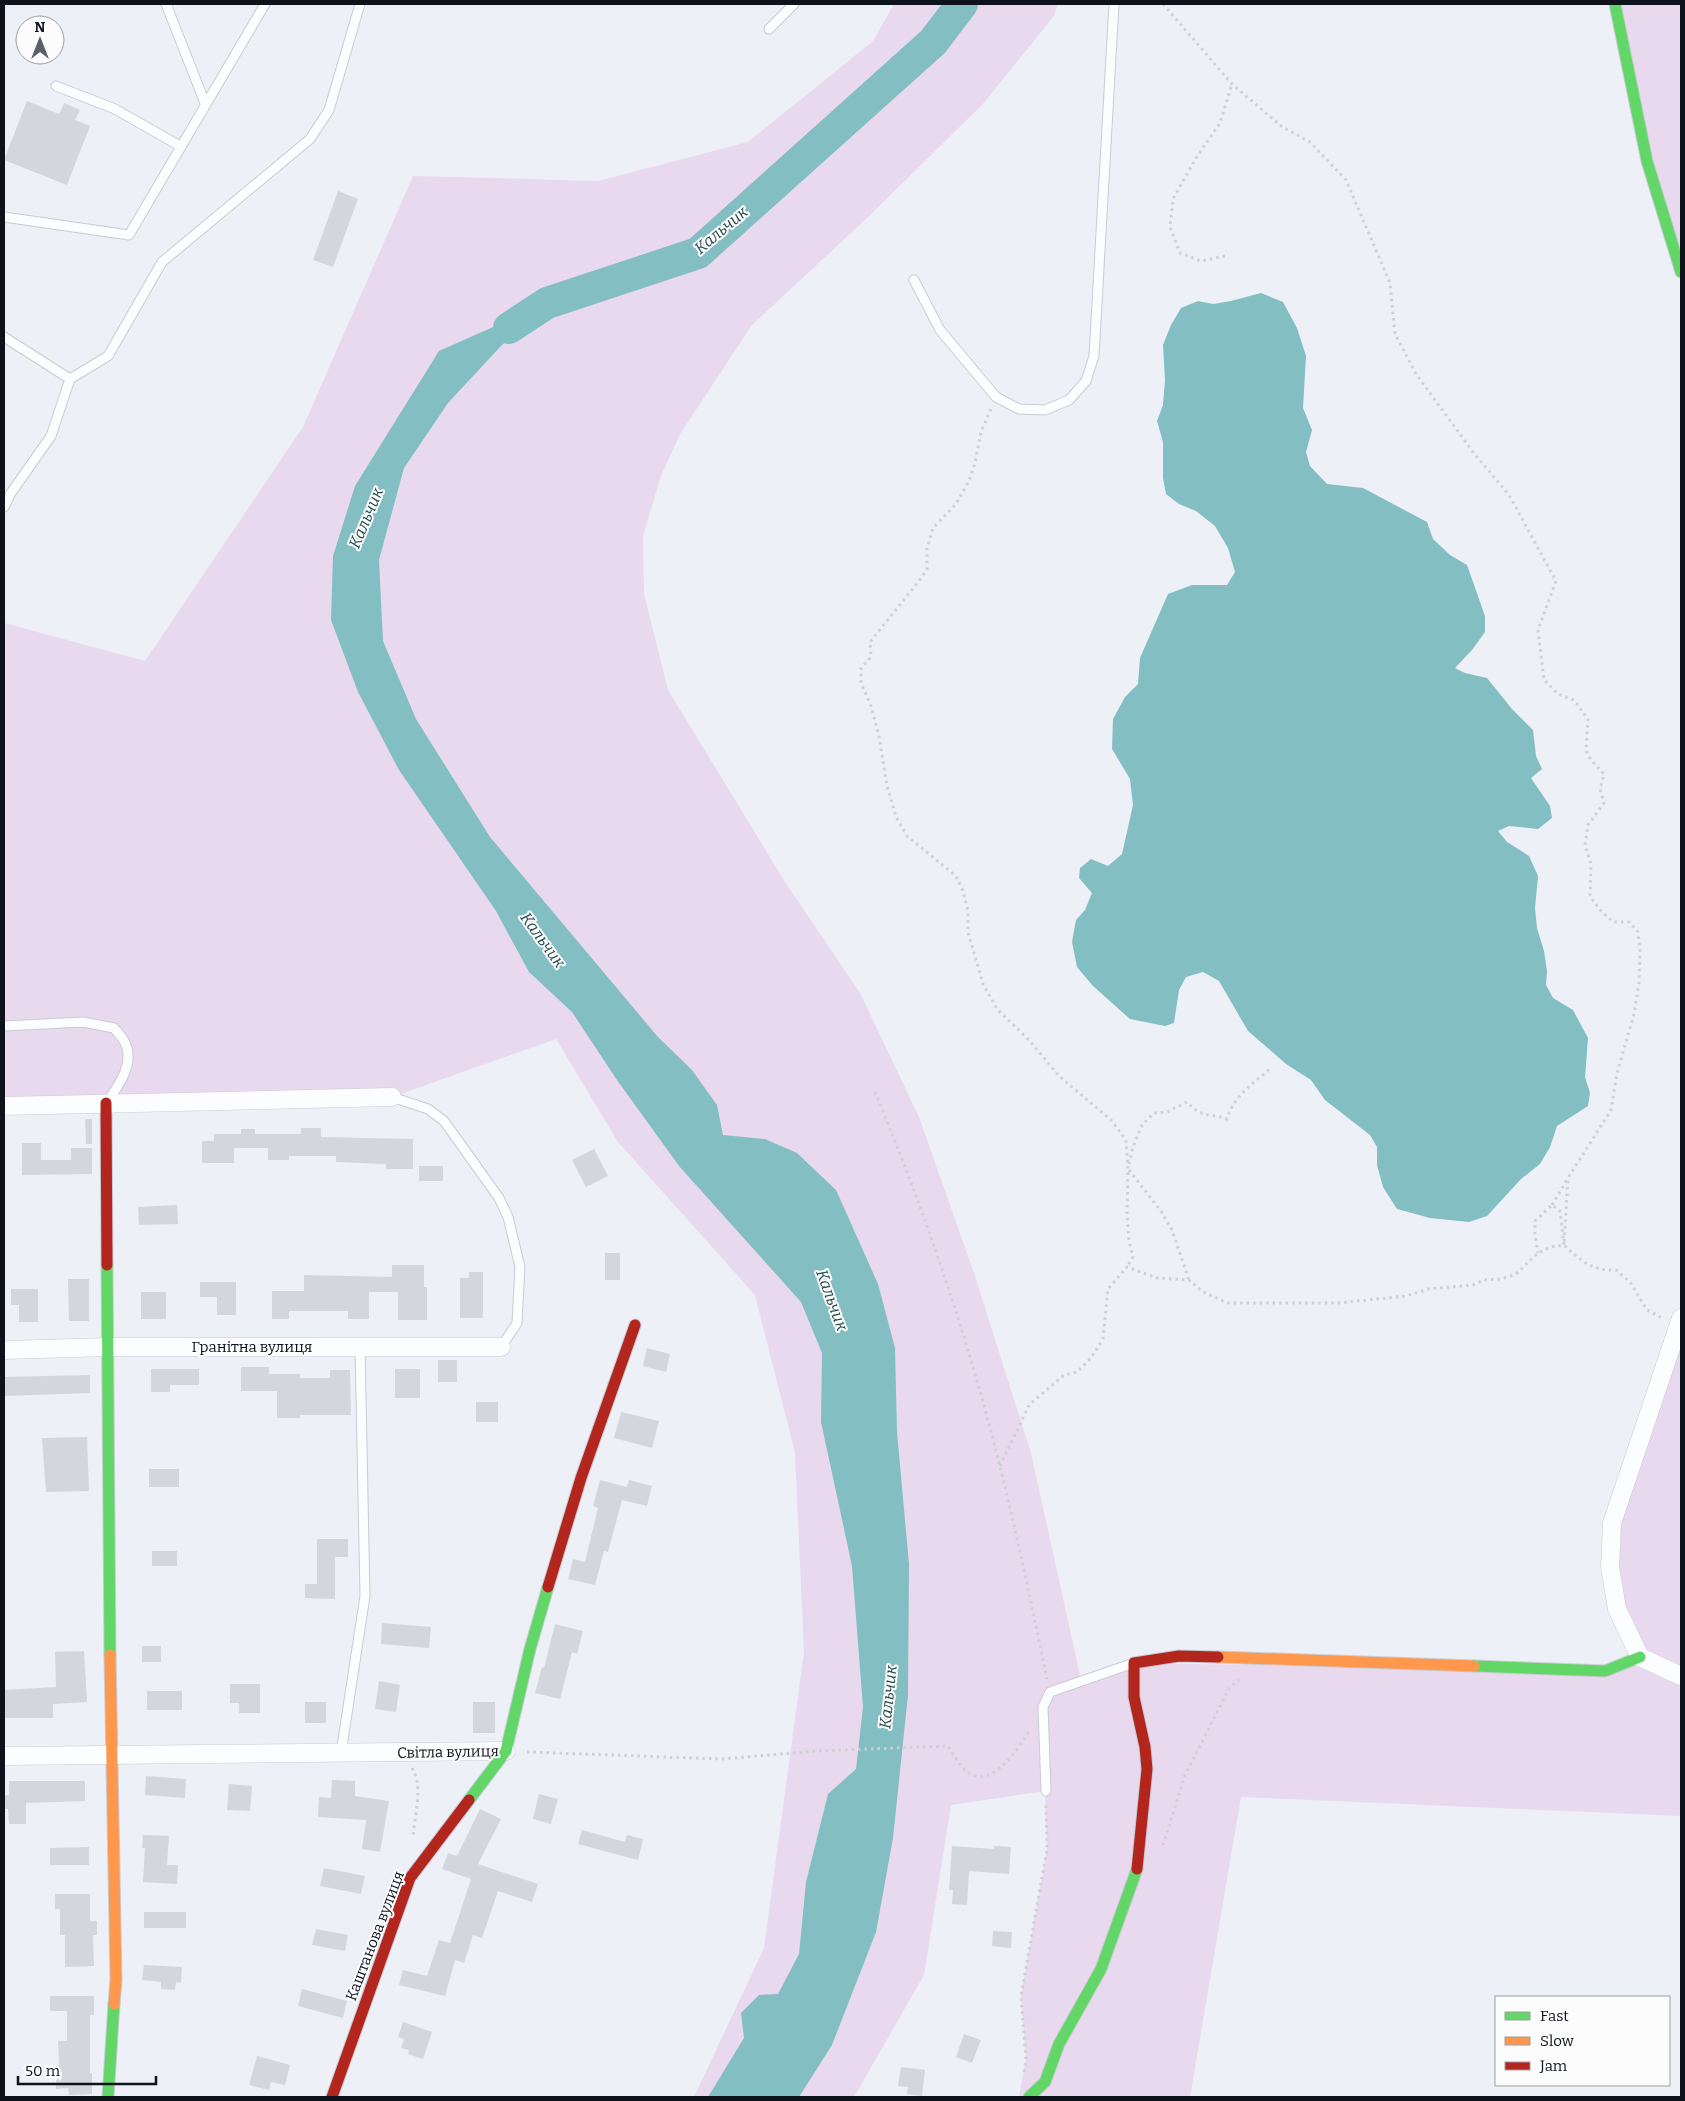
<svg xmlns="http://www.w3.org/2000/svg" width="1685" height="2101" font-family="Bitter,serif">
<rect width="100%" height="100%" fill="#edf0f6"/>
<path fill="#e9d9ee" d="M 894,4 L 1058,4 L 1054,16 L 982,105 L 867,218 L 752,325 L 680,434 L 661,476 L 643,536 L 644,594 L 668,690 L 785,882 L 860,993 L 919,1117 L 974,1273 L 1031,1453 L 1081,1680 L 1134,1663 L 1605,1671 L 1640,1657 L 1617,1609 L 1612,1523 L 1681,1318 L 1681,1816 L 1241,1797 L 1190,2097 L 1019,2097 L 1026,2059 L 1021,1996 L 1047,1849 L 1045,1791 L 951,1805 L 924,1975 L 854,2097 L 694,2097 L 764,1948 L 804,1652 L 795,1453 L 755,1295 L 618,1142 L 556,1039 L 392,1097 L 4,1106 L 4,623 L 145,661 L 303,427 L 413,176 L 598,181 L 748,142 L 873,41 Z
M 1615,4 L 1681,4 L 1681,272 Z"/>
<path fill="#83bec3" d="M 1261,293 L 1283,302 L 1297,328 L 1306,356 L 1303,408 L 1312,430 L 1306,452 L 1310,466 L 1327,484 L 1363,488 L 1427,522 L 1433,539 L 1450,555 L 1467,565 L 1485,616 L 1485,632 L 1472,650 L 1455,668 L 1465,673 L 1487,678 L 1512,709 L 1533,730 L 1536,756 L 1542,769 L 1531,778 L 1550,806 L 1552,818 L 1538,829 L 1509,826 L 1498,831 L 1507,842 L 1529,856 L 1538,876 L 1535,908 L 1537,928 L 1544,951 L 1547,971 L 1546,985 L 1553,998 L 1573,1010 L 1588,1038 L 1585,1077 L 1590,1093 L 1588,1106 L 1557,1126 L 1550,1147 L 1540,1164 L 1521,1179 L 1487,1216 L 1469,1222 L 1430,1218 L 1397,1209 L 1383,1187 L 1377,1165 L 1377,1147 L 1370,1135 L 1325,1100 L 1311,1080 L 1286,1064 L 1248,1031 L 1219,981 L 1203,972 L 1186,977 L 1179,990 L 1174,1023 L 1165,1026 L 1130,1019 L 1093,986 L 1077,967 L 1072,942 L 1076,920 L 1085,910 L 1092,893 L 1079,878 L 1080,868 L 1091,859 L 1108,866 L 1122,854 L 1133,805 L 1130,779 L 1112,749 L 1113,719 L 1125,697 L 1138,684 L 1140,658 L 1168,594 L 1192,585 L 1227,585 L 1235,572 L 1228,548 L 1215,526 L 1196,511 L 1179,504 L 1166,494 L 1163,478 L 1163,442 L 1157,421 L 1163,405 L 1165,380 L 1163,345 L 1171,325 L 1181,308 L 1198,301 L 1213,304 L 1231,301 Z
M 547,303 L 501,346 L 448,403 L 404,468 L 379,560 L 383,641 L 416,719 L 490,837 L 658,1037 L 692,1070 L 717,1105 L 723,1135 L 765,1139 L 797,1153 L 836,1190 L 878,1284 L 895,1348 L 897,1432 L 909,1564 L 908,1695 L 893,1838 L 876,1932 L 832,2045 L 799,2097 L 708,2097 L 744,2038 L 741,2013 L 759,1995 L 778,1994 L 799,1954 L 806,1882 L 828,1794 L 856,1769 L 863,1707 L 852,1566 L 821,1422 L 822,1353 L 801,1302 L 679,1166 L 617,1080 L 572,1012 L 529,972 L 496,911 L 399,770 L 358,692 L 331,620 L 333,556 L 355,486 L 439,351 Z"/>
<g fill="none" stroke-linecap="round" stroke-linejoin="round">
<path stroke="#83bec3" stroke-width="32" d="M 509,328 L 547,303 L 698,253 L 933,42 L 962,4"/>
</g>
<path fill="#d4d6de" d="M 27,101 L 59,114 L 64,103 L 80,110 L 75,120 L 90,126 L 67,185 L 4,160 Z
M 338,191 L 358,199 L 333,267 L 313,260 Z
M 85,1119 L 92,1119 L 92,1144 L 86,1144 Z
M 301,1128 L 321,1128 L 321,1137 L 413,1139 L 413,1169 L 386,1169 L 386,1164 L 336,1162 L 336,1156 L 289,1156 L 289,1160 L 268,1160 L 268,1148 L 234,1148 L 234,1163 L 202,1163 L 202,1141 L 214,1141 L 214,1134 L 241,1134 L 241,1129 L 255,1129 L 255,1134 L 301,1134 Z
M 22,1143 L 41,1143 L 41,1160 L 71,1160 L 71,1148 L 92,1148 L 92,1174 L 22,1175 Z
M 594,1149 L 608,1176 L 586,1187 L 572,1160 Z
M 419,1166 L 443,1166 L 443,1181 L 419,1181 Z
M 177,1205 L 178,1224 L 139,1225 L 138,1207 Z
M 605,1253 L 620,1253 L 620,1280 L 605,1280 Z
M 392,1265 L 424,1265 L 424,1287 L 427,1287 L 427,1320 L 398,1320 L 398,1292 L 369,1292 L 369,1319 L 348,1319 L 348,1311 L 289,1311 L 289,1319 L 272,1319 L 272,1291 L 304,1291 L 304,1275 L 392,1277 Z
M 469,1272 L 483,1272 L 483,1318 L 460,1318 L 460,1278 L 469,1278 Z
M 68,1279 L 89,1279 L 89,1321 L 69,1321 Z
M 200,1282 L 236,1282 L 236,1315 L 217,1315 L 217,1297 L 200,1297 Z
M 11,1289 L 38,1289 L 38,1322 L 19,1322 L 19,1305 L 11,1305 Z
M 141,1292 L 166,1292 L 166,1319 L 141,1319 Z
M 647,1348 L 670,1354 L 666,1372 L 643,1366 Z
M 438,1360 L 457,1360 L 457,1382 L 438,1382 Z
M 241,1367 L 269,1367 L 269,1374 L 300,1374 L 300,1378 L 330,1378 L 330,1370 L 350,1370 L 351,1415 L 300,1415 L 300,1418 L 277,1418 L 277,1391 L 241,1391 Z
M 151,1369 L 199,1369 L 199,1385 L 170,1385 L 170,1392 L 151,1392 Z
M 395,1369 L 420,1369 L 420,1398 L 395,1398 Z
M 90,1375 L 90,1393 L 4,1396 L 4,1377 Z
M 476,1402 L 498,1402 L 498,1422 L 476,1422 Z
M 621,1412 L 659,1421 L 652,1448 L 614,1438 Z
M 87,1437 L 89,1491 L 46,1492 L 42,1438 Z
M 149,1469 L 179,1469 L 179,1487 L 149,1487 Z
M 600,1480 L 627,1487 L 629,1480 L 652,1486 L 647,1506 L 622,1500 L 608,1552 L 604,1551 L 595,1585 L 568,1579 L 573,1559 L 585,1562 L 598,1508 L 593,1506 Z
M 317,1539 L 348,1539 L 348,1557 L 335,1557 L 335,1599 L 305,1598 L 305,1584 L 317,1584 Z
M 152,1551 L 177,1551 L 177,1566 L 152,1566 Z
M 382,1623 L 431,1627 L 429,1648 L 381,1644 Z
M 555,1624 L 583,1631 L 577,1654 L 572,1652 L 560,1699 L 535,1693 L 542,1667 L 544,1668 Z
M 142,1646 L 161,1646 L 161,1662 L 142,1662 Z
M 84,1651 L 87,1702 L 53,1704 L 53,1718 L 4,1718 L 4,1690 L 56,1687 L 55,1652 Z
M 379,1681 L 400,1685 L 396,1712 L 375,1709 Z
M 230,1684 L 260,1684 L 260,1713 L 239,1713 L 239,1703 L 230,1703 Z
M 147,1691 L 182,1691 L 182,1710 L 147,1710 Z
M 305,1702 L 326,1702 L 326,1723 L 305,1723 Z
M 473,1702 L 495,1702 L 495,1733 L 473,1733 Z
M 146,1776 L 186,1779 L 185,1798 L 145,1795 Z
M 332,1780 L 355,1781 L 355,1796 L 389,1801 L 380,1852 L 362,1849 L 366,1820 L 318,1817 L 319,1797 L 331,1798 Z
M 9,1781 L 85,1781 L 85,1801 L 26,1803 L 26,1824 L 9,1824 L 8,1809 L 4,1809 L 4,1795 L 9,1795 Z
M 229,1784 L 252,1786 L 250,1811 L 227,1810 Z
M 539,1794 L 558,1799 L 551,1824 L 533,1819 Z
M 480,1809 L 501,1819 L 478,1864 L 538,1884 L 532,1902 L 498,1891 L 482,1938 L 473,1935 L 464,1963 L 455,1960 L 445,1996 L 399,1985 L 403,1970 L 427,1976 L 439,1940 L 450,1943 L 471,1879 L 442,1869 L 448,1853 L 457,1856 Z
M 582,1830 L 625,1842 L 627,1835 L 643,1839 L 638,1860 L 578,1844 Z
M 143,1835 L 169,1836 L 167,1865 L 178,1865 L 177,1884 L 143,1882 L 145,1848 L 142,1848 Z
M 952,1846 L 994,1849 L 994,1846 L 1011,1847 L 1009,1874 L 969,1871 L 967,1905 L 952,1904 L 953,1890 L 949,1890 Z
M 89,1847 L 89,1865 L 50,1865 L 50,1848 Z
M 324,1868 L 365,1876 L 361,1894 L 320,1886 Z
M 55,1894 L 90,1894 L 90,1921 L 97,1921 L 97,1935 L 93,1935 L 94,1966 L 65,1967 L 65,1935 L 60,1935 L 60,1909 L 55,1909 Z
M 144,1912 L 186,1912 L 186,1928 L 144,1928 Z
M 316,1929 L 348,1935 L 345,1951 L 312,1945 Z
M 993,1931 L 1012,1932 L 1011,1948 L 992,1946 Z
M 144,1965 L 182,1967 L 181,1983 L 176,1982 L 175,1990 L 161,1989 L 161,1982 L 142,1980 Z
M 302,1989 L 347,2001 L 343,2018 L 298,2006 Z
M 50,1996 L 94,1996 L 94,2015 L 90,2015 L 90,2073 L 92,2073 L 92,2094 L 69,2095 L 68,2088 L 56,2089 L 56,2066 L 59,2065 L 58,2041 L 67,2041 L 67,2011 L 50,2011 Z
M 403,2022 L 432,2032 L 423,2059 L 408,2054 L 409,2050 L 401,2048 L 404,2039 L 398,2037 Z
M 964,2034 L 981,2040 L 972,2063 L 956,2057 Z
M 257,2056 L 290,2065 L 285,2085 L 271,2082 L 269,2090 L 249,2085 Z
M 901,2067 L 925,2070 L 922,2096 L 907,2094 L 908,2087 L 898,2086 Z"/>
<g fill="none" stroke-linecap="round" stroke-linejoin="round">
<g stroke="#c7ccd4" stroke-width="11">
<path id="lane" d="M 166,4 L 205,103
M 769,29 L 794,4
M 56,86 L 115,109 L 180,146
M 4,217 L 129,235 L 265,4
M 914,280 L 940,330 L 996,397 L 1019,409 L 1045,410 L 1069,400 L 1086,381 L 1094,356 L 1114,4
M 4,337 L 70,379
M 4,507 L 11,493 L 51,436 L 70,379 L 108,356 L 162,262 L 310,139 L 329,110 L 360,4
M 4,1026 L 83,1022 L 114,1028 C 118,1033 124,1039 126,1045 C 134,1065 118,1086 108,1101
M 392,1097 L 428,1109 L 444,1121 L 499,1198 L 508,1217 L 520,1267 L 517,1323 L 501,1347
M 341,1753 L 365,1596 L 360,1347
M 1046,1791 L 1043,1707 L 1050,1692 L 1131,1664"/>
</g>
<g stroke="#c7ccd4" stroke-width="19">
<path id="street" d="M 4,1106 L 392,1097
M 1681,1318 L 1612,1523 L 1610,1567 L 1617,1609 L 1640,1657 L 1681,1676
M 4,1350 L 109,1347 L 501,1347
M 4,1756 L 506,1751"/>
</g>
<g stroke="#c7ccd4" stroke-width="13">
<path id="fast" d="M 1615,4 L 1647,161 L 1681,272
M 107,1265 L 110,1655
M 1474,1666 L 1605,1671 L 1640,1657
M 469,1800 L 506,1751 L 530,1649 L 548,1587
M 108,2097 L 114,2004
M 1029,2097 L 1045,2082 L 1059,2044 L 1101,1969 L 1137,1869"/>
</g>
<g stroke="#c7ccd4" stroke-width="13">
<path id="slow" d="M 110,1655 L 116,1980 L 114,2004
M 1218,1657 L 1474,1666"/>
</g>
<g stroke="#c7ccd4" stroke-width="13">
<path id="jam" d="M 106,1103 L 107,1265
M 548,1587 L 581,1478 L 635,1325
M 1137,1869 L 1147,1769 L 1145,1747 L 1134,1697 L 1134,1663 L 1179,1656 L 1218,1657
M 332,2097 L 410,1878 L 469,1800"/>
</g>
<path stroke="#ced0d1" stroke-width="3" stroke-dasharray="2.5 4" stroke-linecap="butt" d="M 1163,4 L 1232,84 L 1281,126 L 1310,142 L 1346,180 L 1390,283 L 1395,334 L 1416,374 L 1473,452 L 1509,495 L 1556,581 L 1538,630 L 1544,680 L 1558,694 L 1574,700 L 1588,719 L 1586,751 L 1591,760 L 1604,774 L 1600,789 L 1604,803 L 1588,825 L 1585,845 L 1591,864 L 1590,896 L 1600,910 L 1613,922 L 1629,922 L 1638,932 L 1640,950 L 1639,983 L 1634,1014 L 1617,1073 L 1611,1110 L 1568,1178 L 1564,1245 L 1560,1211 L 1552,1205 L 1535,1221 L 1535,1235 L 1538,1253
M 1225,256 L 1201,261 L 1180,253 L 1170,227 L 1173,199 L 1196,158 L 1220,123 L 1232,84
M 991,409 L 981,432 L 975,463 L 969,481 L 956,504 L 933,528 L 927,549 L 927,569 L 919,581 L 870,642 L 871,657 L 861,668 L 861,683 L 871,706 L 879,736 L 887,786 L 896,817 L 907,836 L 956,876 L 963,891 L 968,911 L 968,932 L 983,984 L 997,1009 L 1029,1040 L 1059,1076 L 1111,1120 L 1126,1140 L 1128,1169 L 1127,1213 L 1129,1241 L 1133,1257 L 1127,1267
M 875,1092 C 923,1207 964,1326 995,1447 C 1015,1524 1031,1602 1047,1679
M 1129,1164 L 1133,1147 L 1142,1125 L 1154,1113 L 1167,1112 L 1187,1102 C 1201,1118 1209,1113 1227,1119 C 1234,1095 1254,1083 1272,1067
M 1129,1170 L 1161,1211 L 1172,1230 L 1189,1280
M 1552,1205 L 1567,1180
M 1000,1466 L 1029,1405 L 1064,1375 L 1077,1372 L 1091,1358 L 1103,1339 L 1108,1289 L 1127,1267 L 1157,1278 L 1189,1280 L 1203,1292 L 1228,1303 L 1339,1303 L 1406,1296 L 1428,1289 L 1473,1285 L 1484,1280 L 1501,1279 L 1516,1274 L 1538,1253 L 1551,1247 L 1564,1245 C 1581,1261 1592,1271 1616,1270 L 1630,1282 L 1647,1310 L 1662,1318
M 527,1752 L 722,1759 L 816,1751 L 948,1746 C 954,1755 962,1771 973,1775 C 997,1784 1020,1746 1030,1729
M 412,1768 C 424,1787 414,1816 413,1838
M 1163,1845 L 1185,1775 L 1230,1687 L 1239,1680
M 1024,2072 L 1026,2059 L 1021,1996 L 1047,1849 L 1046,1804"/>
<use href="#lane" stroke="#fcfdfe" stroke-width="9"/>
<use href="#street" stroke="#fcfdfe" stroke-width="18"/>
<use href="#fast" stroke="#63d668" stroke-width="11"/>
<use href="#slow" stroke="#ff974d" stroke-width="11"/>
<use href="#jam" stroke="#b3261e" stroke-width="11"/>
</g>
<g text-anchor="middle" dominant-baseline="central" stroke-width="4" stroke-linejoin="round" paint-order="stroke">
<g font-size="15" fill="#0d121b" stroke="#fcfcfc">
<text x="252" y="1347">Гранітна вулиця</text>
<text transform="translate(448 1752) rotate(-1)">Світла вулиця</text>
<text transform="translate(375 1936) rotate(-69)">Каштанова вулиця</text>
</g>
<g font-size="16" font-style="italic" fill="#234a4c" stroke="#fcfcfc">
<text transform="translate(721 230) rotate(-40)">Кальчик</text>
<text transform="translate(366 518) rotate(-67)">Кальчик</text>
<text transform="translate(543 940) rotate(54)">Кальчик</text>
<text transform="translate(832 1300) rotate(70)">Кальчик</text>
<text transform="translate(888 1697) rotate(-84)">Кальчик</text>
</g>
</g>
<rect width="1685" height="2101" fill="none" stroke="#0d121b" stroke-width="10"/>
<rect x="1495" y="1996" width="175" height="90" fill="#fcfcfc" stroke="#9c9ea2"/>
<rect x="1505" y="2012" width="25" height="8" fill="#63d668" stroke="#9c9ea2"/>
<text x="1540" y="2021" font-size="15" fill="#0d121b">Fast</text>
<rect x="1505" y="2037" width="25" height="8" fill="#ff974d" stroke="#9c9ea2"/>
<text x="1540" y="2046" font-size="15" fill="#0d121b">Slow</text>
<rect x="1505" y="2062" width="25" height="8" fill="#b3261e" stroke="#9c9ea2"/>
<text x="1540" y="2071" font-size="15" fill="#0d121b">Jam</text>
<g transform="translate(40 40)"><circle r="24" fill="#fcfcfc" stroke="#9c9ea2"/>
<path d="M0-4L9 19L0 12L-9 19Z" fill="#5b6068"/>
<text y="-8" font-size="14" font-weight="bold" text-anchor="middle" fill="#0d121b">N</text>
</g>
<path d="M18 2076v8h138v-8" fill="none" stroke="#0d121b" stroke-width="2.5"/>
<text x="25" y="2076" font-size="15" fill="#0d121b" stroke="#fcfcfc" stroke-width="4" paint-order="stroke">50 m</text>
</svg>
